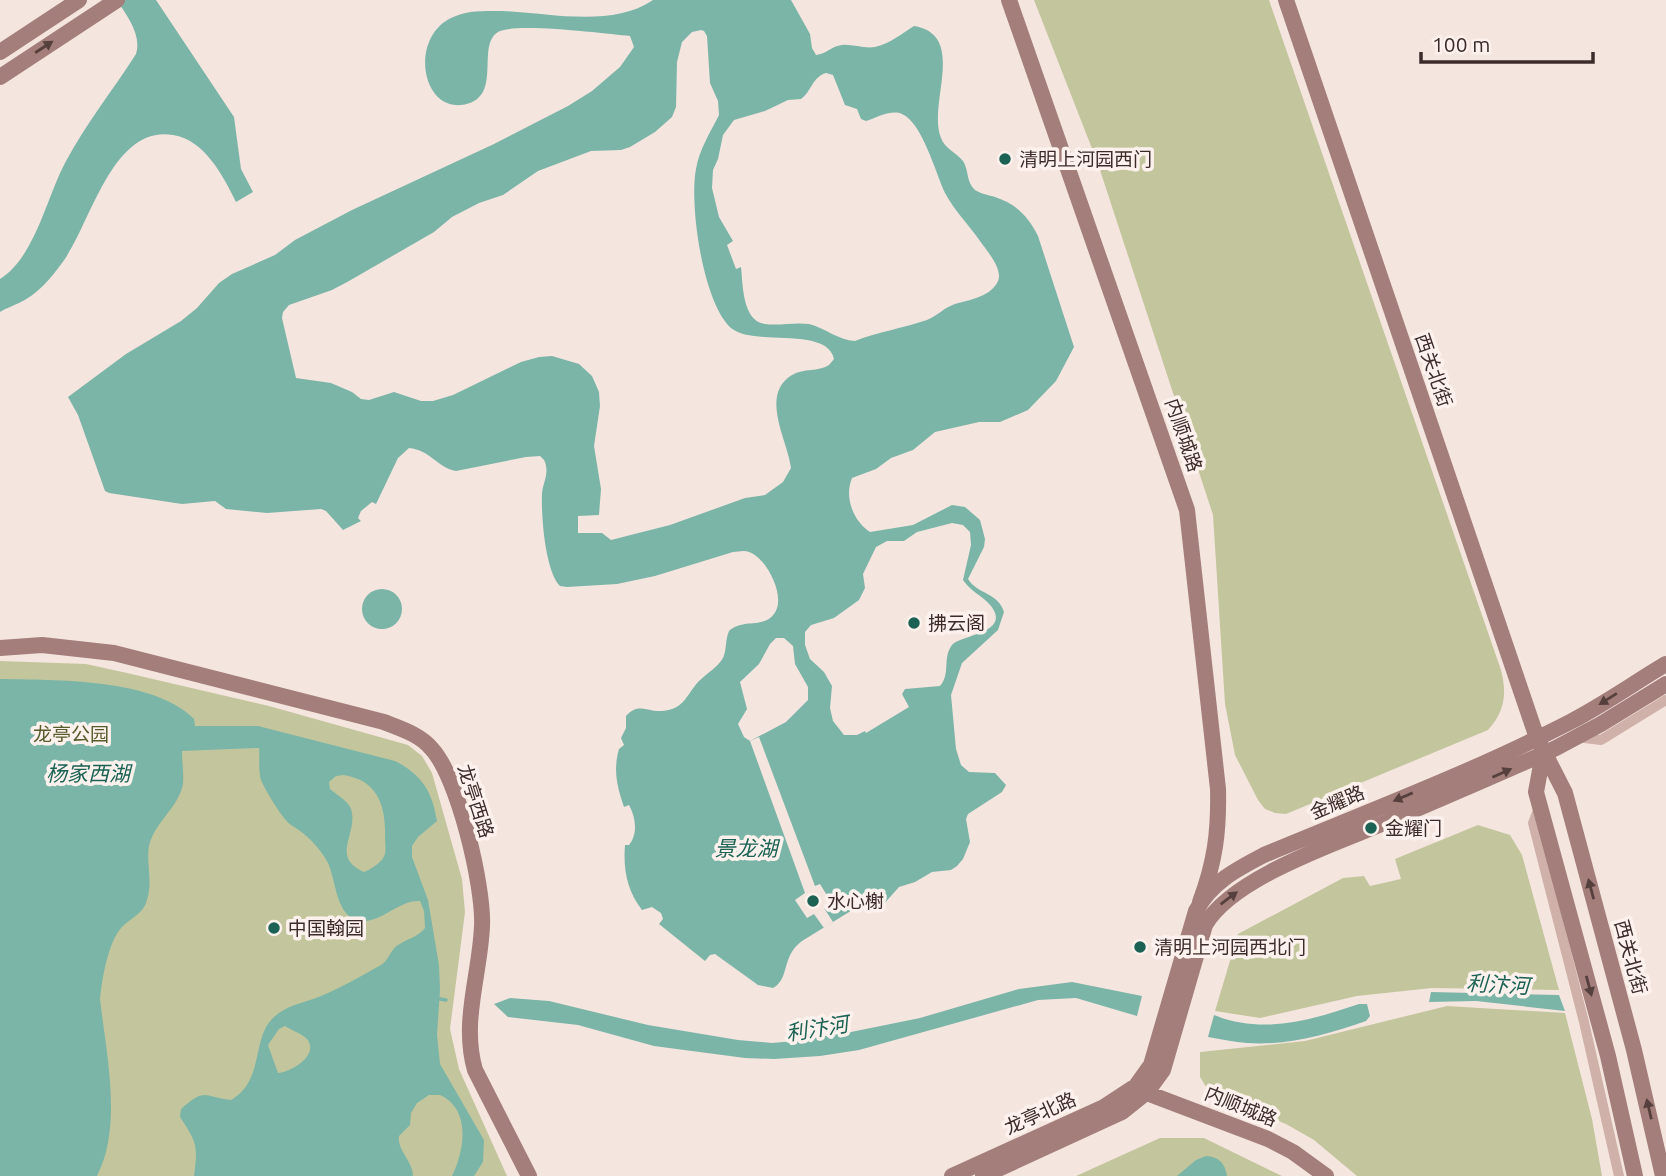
<svg xmlns="http://www.w3.org/2000/svg" width="1666" height="1176" font-family="Ubuntu,'Noto Sans SC',sans-serif">
<rect width="100%" height="100%" fill="#f5e5df"/>
<path fill="#c3c69d" d="M 1034,0 L 1269,0 L 1501,670 C 1507,694 1505,711 1488,730 L 1286,814 L 1275,813 L 1265,809 L 1258,800 L 1235,755 L 1225,704 L 1213,515 L 1098,164 Z
M 0,661 L 86,664 L 127,673 L 269,706 L 408,745 L 422,756 L 432,773 L 462,879 L 465,912 L 450,1029 L 459,1069 L 507,1176 L 0,1176 Z
M 1478,825 L 1510,835 L 1522,855 L 1559,990 L 1432,988 L 1357,996 L 1260,1018 L 1215,1011 L 1238,934 L 1343,878 L 1364,876 L 1370,886 L 1401,879 L 1395,859 Z
M 1447,1006 L 1565,1013 L 1592,1119 L 1602,1176 L 1357,1176 L 1314,1140 L 1286,1124 L 1217,1096 L 1208,1090 L 1200,1077 L 1200,1052 L 1305,1041 Z
M 1160,1138 L 1204,1138 L 1282,1176 L 1076,1176 Z"/>
<path fill="#7bb5a8" fill-rule="evenodd" d="M 117,0 L 156,0 L 234,117 L 241,169 L 253,192 L 236,202 C 223,176 205,140 173,135 C 111,125 91,225 62,263 C 51,278 37,295 19,303 C 13,306 6,308 0,312 L 0,279 C 35,257 46,199 65,163 C 85,125 113,90 136,54 C 142,35 127,16 117,0 Z
M 653,0 L 791,0 L 810,34 L 812,48 L 816,55 C 826,54 832,46 842,45 C 853,44 864,49 875,47 C 889,44 903,33 914,26 C 968,35 927,104 941,138 C 945,149 956,152 963,161 C 969,170 966,182 975,190 C 981,194 989,195 995,197 C 1016,204 1028,216 1038,236 L 1074,347 L 1056,381 L 1028,410 L 1000,422 L 979,422 L 935,432 L 913,450 L 891,458 L 876,469 L 852,478 C 844,497 853,521 870,532 L 913,525 L 952,505 L 965,507 L 980,520 L 985,539 L 984,547 L 968,579 C 978,595 998,592 1004,612 L 998,630 L 962,663 L 951,695 L 956,749 L 961,765 L 969,772 L 995,773 L 1006,785 L 1002,792 L 968,814 L 966,819 L 970,842 L 963,859 L 957,866 L 951,870 L 932,872 L 915,882 L 899,887 L 882,906 L 877,899 L 867,901 L 802,941 C 781,956 790,979 773,988 L 758,985 L 715,954 L 710,955 L 705,961 L 659,924 L 663,919 L 661,913 L 652,907 L 642,910 C 627,891 623,869 625,845 L 629,845 C 638,834 636,818 629,805 L 624,807 C 617,787 613,770 619,749 L 624,745 L 621,738 L 626,728 L 626,716 C 639,702 646,712 662,711 C 685,709 686,695 699,681 C 707,673 717,668 723,658 C 727,649 725,640 729,631 C 743,618 763,629 774,614 C 787,598 767,558 749,552 C 744,550 738,552 733,552 L 655,576 L 617,584 L 567,587 L 560,586 C 545,571 541,515 542,493 C 543,484 548,475 546,466 C 545,460 544,460 540,456 L 526,457 L 456,471 C 438,468 430,450 409,448 L 398,458 L 376,504 L 372,502 L 361,511 L 358,518 L 361,521 L 343,530 L 326,511 L 321,509 L 267,513 L 226,509 L 215,501 L 182,504 L 109,493 L 105,491 L 78,415 L 68,397 L 126,354 L 181,321 L 197,308 L 219,283 L 232,274 L 275,255 L 295,240 L 352,210 L 494,144 L 568,106 L 592,91 L 620,67 L 634,47 L 630,36 C 606,34 515,22 498,32 C 475,46 505,100 461,105 C 421,109 410,38 451,18 C 467,10 484,11 503,11 C 550,13 612,28 653,0 ZM 701,30 L 704,31 L 707,36 L 710,83 L 718,101 L 719,115 C 711,131 699,150 696,169 C 689,205 703,303 731,328 C 753,347 827,326 834,359 L 829,365 C 818,372 804,368 792,375 C 759,395 788,441 791,468 L 783,482 L 765,495 L 745,498 L 670,525 L 611,540 L 602,533 L 578,533 L 578,516 L 599,515 L 601,489 L 594,446 L 600,406 L 599,392 L 592,376 L 579,364 L 552,356 L 539,357 L 521,362 L 453,395 L 433,401 L 421,401 L 394,392 L 369,400 L 361,399 L 352,392 L 331,383 L 296,378 L 282,318 L 283,312 L 289,305 L 332,290 L 349,281 L 434,232 L 452,217 L 479,203 L 503,195 L 538,171 L 591,151 L 621,150 L 630,147 L 655,132 L 672,117 L 676,107 L 677,62 L 682,42 L 692,32 ZM 826,73 L 833,75 L 845,105 L 857,109 L 861,119 L 866,121 C 876,118 891,109 902,114 C 922,122 936,174 945,193 C 954,210 969,225 980,241 C 987,251 1005,271 997,283 C 989,297 969,300 955,304 C 945,307 937,316 927,320 C 903,328 878,332 855,341 C 838,340 825,328 809,324 C 794,322 779,326 765,324 C 742,321 743,284 741,267 L 736,269 L 727,245 L 733,241 L 719,217 L 712,188 L 713,170 L 718,159 L 723,135 L 734,120 L 765,111 L 788,100 L 801,99 C 812,91 812,77 826,73 ZM 952,523 L 963,525 L 970,532 L 971,545 L 963,580 C 970,591 983,596 991,606 C 1012,633 960,635 952,645 C 942,658 951,674 940,686 L 905,689 L 902,694 L 909,707 L 866,733 L 865,731 L 857,735 L 844,735 L 833,721 L 830,708 L 832,686 L 824,672 L 810,659 L 805,645 L 805,632 L 811,625 L 834,618 L 859,600 L 865,588 L 863,574 L 876,547 L 887,541 L 904,541 L 917,532 ZM 776,638 L 784,638 L 793,646 L 795,664 L 808,687 L 808,700 L 786,722 L 750,741 L 744,737 L 738,724 L 747,709 L 740,682 L 759,664 L 770,644 Z
M362 609a20 20 0 1 1 40 0a20 20 0 1 1-40 0Z
M 0,679 C 55,680 154,678 194,719 L 195,726 L 258,726 L 395,761 C 422,775 432,791 437,821 L 418,837 L 412,846 L 412,857 L 428,900 L 439,965 L 440,990 L 437,1035 L 440,1064 L 484,1140 L 483,1162 L 474,1176 L 452,1176 C 464,1151 472,1110 440,1095 L 429,1095 L 417,1103 L 411,1113 L 410,1125 L 399,1136 C 397,1151 413,1161 413,1176 L 194,1176 C 198,1145 197,1143 180,1117 L 181,1109 C 206,1087 203,1097 231,1100 C 265,1081 251,1037 274,1017 C 286,1006 299,1004 313,999 C 334,992 361,976 381,965 C 389,960 390,950 398,945 C 407,939 418,937 425,928 L 424,911 L 420,901 C 398,900 382,923 360,921 C 336,918 336,880 328,863 C 319,846 306,834 291,825 C 283,820 265,790 261,780 C 258,771 260,758 259,748 L 182,751 C 182,762 184,774 183,784 C 179,807 154,823 149,846 C 146,863 153,882 147,900 C 144,913 131,918 122,927 C 108,942 102,979 100,999 C 106,1053 123,1126 97,1176 L 0,1176 ZM 343,775 C 378,780 386,806 385,837 C 385,842 386,850 385,854 C 382,863 371,869 364,872 C 331,858 356,835 352,813 C 351,802 338,796 330,789 L 329,782 L 336,776 ZM 285,1026 C 291,1030 300,1033 306,1038 C 321,1054 292,1072 278,1073 L 268,1045 L 279,1029 Z
M 1072,982 L 1142,996 L 1137,1016 L 1076,998 L 1038,1000 L 859,1050 L 820,1056 L 774,1059 L 745,1058 L 654,1046 L 578,1025 L 508,1017 L 494,1004 L 510,998 L 549,1001 L 648,1025 L 738,1040 L 772,1043 L 795,1041 L 851,1032 L 920,1018 L 1019,989 Z
M 1431,992 L 1559,995 L 1565,1011 L 1476,1001 L 1429,1002 Z
M 1359,1004 L 1367,1004 L 1370,1016 L 1366,1021 C 1328,1034 1288,1046 1247,1043 C 1234,1042 1221,1039 1208,1037 L 1214,1015 C 1264,1035 1311,1020 1359,1004 Z
M 1206,1156 C 1219,1157 1225,1163 1227,1176 L 1177,1176 L 1196,1160 Z"/>
<path fill="#f5e5df" d="M 759,737 L 815,886 L 820,884 L 831,902 L 824,908 L 833,922 L 824,928 L 814,914 L 807,918 L 795,900 L 805,893 L 750,741 Z"/>
<g fill="none" stroke-linecap="round" stroke-linejoin="round">
<path stroke="#7bb5a8" stroke-width="3.5" d="M 440,999 L 446,1000"/>
<path stroke="#cfb1a9" stroke-width="10" d="M 1576,737 L 1601,740 L 1666,700
M 1540,805 L 1533,823 L 1584,1022 L 1619,1176"/>
<path stroke="#a37e7a" stroke-width="16" d="M 1009,0 L 1187,510 L 1218,789 C 1219,832 1215,862 1200,902
M 1286,0 L 1537,738 L 1565,793 L 1634,1050 L 1663,1176
M 0,52 L 79,0
M 0,77 L 117,0
M 0,648 L 42,645 L 114,653 L 384,722 C 401,729 419,734 431,748 C 458,776 484,887 482,926 C 480,975 461,1022 475,1070 L 529,1176
M 1543,754 L 1536,792 L 1608,1056 L 1635,1176
M 1139,1090 L 1268,1139 L 1293,1152 L 1326,1176
M 952,1176 L 1104,1107 L 1136,1086 L 1151,1065 L 1196,911 C 1210,883 1237,869 1264,855 C 1367,812 1471,773 1570,722 C 1603,705 1634,683 1666,664
M 983,1176 L 1122,1112 L 1147,1092 L 1163,1070 L 1205,925 C 1233,877 1337,843 1389,821 C 1444,797 1500,774 1556,748 L 1601,724 L 1666,684"/>
</g>
<defs><path id="oneway-solid" d="M-6-.8H1V-3.2L6.5 0L1 3.2V.8H-6Z" transform="scale(1.75)"/></defs>
<g fill="#56403e">
<use href="#oneway-solid" transform="translate(44 47) rotate(-33)"/>
<use href="#oneway-solid" transform="translate(1608 699) rotate(148)"/>
<use href="#oneway-solid" transform="translate(1502 773) rotate(-24)"/>
<use href="#oneway-solid" transform="translate(1403 797) rotate(157)"/>
<use href="#oneway-solid" transform="translate(1591 889) rotate(-105)"/>
<use href="#oneway-solid" transform="translate(1229 898) rotate(-37)"/>
<use href="#oneway-solid" transform="translate(1589 986) rotate(75)"/>
<use href="#oneway-solid" transform="translate(1649 1109) rotate(-103)"/>
</g>
<g fill="#1b6254" stroke="#fcf1ec" stroke-width="2.5">
<circle cx="1005" cy="159" r="7"/>
<circle cx="914" cy="623" r="7"/>
<circle cx="1371" cy="828" r="7"/>
<circle cx="813" cy="901" r="7"/>
<circle cx="274" cy="928" r="7"/>
<circle cx="1140" cy="947" r="7"/>
</g>
<g text-anchor="middle" dominant-baseline="central" stroke-width="7" stroke-linejoin="round" paint-order="stroke">
<g font-size="19" fill="#3c2b2a" stroke="#fcf1ec" text-anchor="start">
<text x="1019" y="159">清明上河园西门</text>
<text x="928" y="623">拂云阁</text>
<text x="1385" y="828">金耀门</text>
<text x="827" y="901">水心榭</text>
<text x="288" y="928">中国翰园</text>
<text x="1154" y="947">清明上河园西北门</text>
</g>
<g font-size="19" fill="#3c2b2a" stroke="#fcf1ec">
<text transform="translate(1434 370) rotate(71)">西关北街</text>
<text transform="translate(1184 435) rotate(71)">内顺城路</text>
<text transform="translate(476 801) rotate(72)">龙亭西路</text>
<text transform="translate(1337 802) rotate(-23)">金耀路</text>
<text transform="translate(1631 957) rotate(75)">西关北街</text>
<text transform="translate(1241 1106) rotate(22)">内顺城路</text>
<text transform="translate(1040 1113) rotate(-24)">龙亭北路</text>
</g>
<g font-size="19" fill="#575c2b" stroke="#fcf1ec">
<text x="71" y="734">龙亭公园</text>
</g>
<g font-size="21" font-style="italic" fill="#1b6254" stroke="#fcf1ec">
<text x="88" y="773">杨家西湖</text>
<text x="746" y="848">景龙湖</text>
<text transform="translate(1498 984) rotate(3)">利汴河</text>
<text transform="translate(817 1028) rotate(-9)">利汴河</text>
</g>
</g>
<path d="M1421 52v10h172v-10" fill="none" stroke="#3c2b2a" stroke-width="3.5"/>
<text x="1432" y="52" font-size="21" fill="#3c2b2a" stroke="#fcf1ec" stroke-width="5" paint-order="stroke">100 m</text>
</svg>
